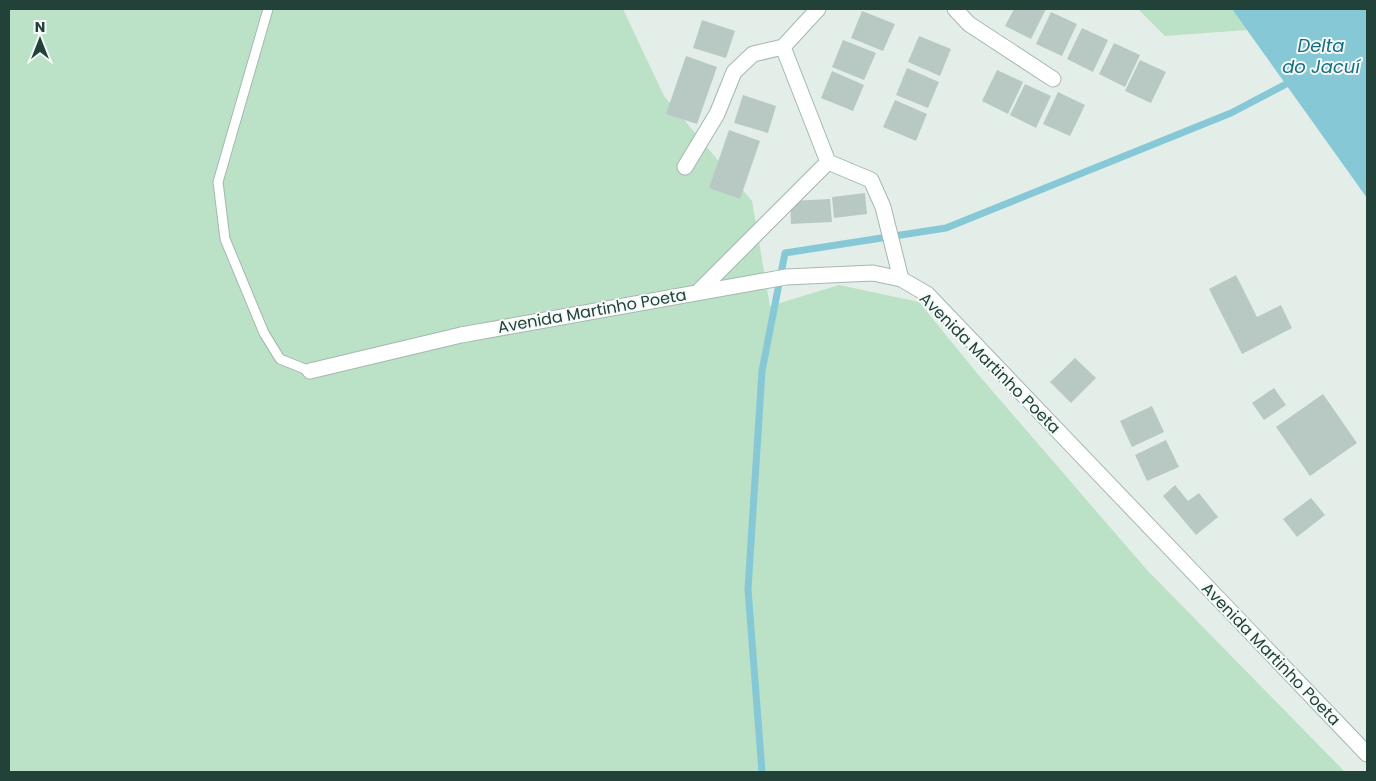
<svg xmlns="http://www.w3.org/2000/svg" width="1376" height="781" font-family="Poppins,sans-serif">
<rect width="100%" height="100%" fill="#e3eee9"/>
<path fill="#bbe1c6" d="M 9,9 L 623,9 L 664,96 L 752,201 L 770,306 L 839,285 L 919,302 L 976,372 L 1147,570 L 1345,772 L 9,772 Z
M 1138,9 L 1232,9 L 1247,30 L 1165,36 Z"/>
<path fill="#87c8d7" d="M 1232,9 L 1367,9 L 1367,198 Z"/>
<g fill="none" stroke-linecap="round" stroke-linejoin="round">
<path stroke="#87c8d7" stroke-width="7" d="M 762,772 L 748,589 L 762,371 L 785,253 L 946,228 L 1231,113 L 1292,81"/>
</g>
<path fill="#b8c9c3" d="M 1014,9 L 1046,9 L 1031,39 L 1005,26 Z
M 862,11 L 895,24 L 883,51 L 851,38 Z
M 1051,12 L 1077,24 L 1062,56 L 1036,44 Z
M 702,20 L 735,31 L 726,58 L 693,48 Z
M 1082,28 L 1108,40 L 1093,72 L 1067,59 Z
M 919,36 L 951,49 L 940,76 L 908,62 Z
M 843,40 L 876,53 L 864,80 L 832,67 Z
M 1114,43 L 1140,55 L 1125,87 L 1099,74 Z
M 686,56 L 717,67 L 697,124 L 666,114 Z
M 1140,60 L 1166,72 L 1151,103 L 1125,91 Z
M 907,68 L 939,82 L 928,108 L 896,95 Z
M 997,70 L 1023,82 L 1008,114 L 982,101 Z
M 832,71 L 864,85 L 853,111 L 821,98 Z
M 1025,84 L 1051,96 L 1036,128 L 1010,115 Z
M 1058,92 L 1085,105 L 1070,136 L 1043,124 Z
M 743,95 L 776,106 L 768,133 L 734,123 Z
M 895,100 L 927,114 L 916,141 L 883,127 Z
M 729,130 L 760,141 L 740,199 L 709,188 Z
M 865,193 L 867,214 L 834,218 L 832,197 Z
M 830,199 L 832,222 L 791,224 L 790,201 Z
M 1236,275 L 1257,317 L 1281,305 L 1292,328 L 1242,354 L 1209,289 Z
M 1075,358 L 1096,378 L 1071,403 L 1050,382 Z
M 1274,388 L 1286,405 L 1264,420 L 1252,403 Z
M 1323,394 L 1357,443 L 1310,476 L 1276,427 Z
M 1152,406 L 1164,432 L 1132,447 L 1120,421 Z
M 1166,440 L 1179,467 L 1147,481 L 1135,455 Z
M 1175,485 L 1188,501 L 1199,493 L 1218,517 L 1196,535 L 1163,496 Z
M 1311,498 L 1325,515 L 1297,537 L 1283,519 Z"/>
<g fill="none" stroke-linecap="round" stroke-linejoin="round">
<g stroke="#a5b7b1" stroke-width="11">
<path id="lane" d="M 268,9 L 218,182 L 225,239 L 264,333 L 280,359 L 310,371"/>
</g>
<g stroke="#a5b7b1" stroke-width="17">
<path id="street" d="M 818,9 L 783,47 L 828,162 L 871,180 L 883,207 L 901,279
M 955,9 L 969,24 L 1053,79
M 685,167 L 717,114 L 734,72 L 753,54 L 783,47
M 697,293 L 828,162
M 310,371 L 461,335 L 786,277 L 873,273 L 901,279 L 927,294 L 1367,754"/>
</g>
<use href="#lane" stroke="#fff" stroke-width="9"/>
<use href="#street" stroke="#fff" stroke-width="15"/>
</g>
<g text-anchor="middle" dominant-baseline="central" stroke-width="4" stroke-linejoin="round" paint-order="stroke">
<g font-size="16" fill="#214139" stroke="#f4faf7">
<text transform="translate(592 311) rotate(-10)">Avenida Martinho Poeta</text>
<text transform="translate(990 363) rotate(45)">Avenida Martinho Poeta</text>
<text transform="translate(1271 654) rotate(46)">Avenida Martinho Poeta</text>
</g>
<g font-size="18" font-style="italic" fill="#166d82" stroke="#f4faf7">
<text x="1321" y="45">Delta<tspan x="1321" dy="21">do Jacuí</tspan></text>
</g>
</g>
<rect width="1376" height="781" fill="none" stroke="#214139" stroke-width="20"/>
<g transform="translate(40 40)" stroke="#f4faf7" stroke-width="4" paint-order="stroke">
<path d="M0-4L9 19L0 12L-9 19Z" fill="#214139"/>
<text y="-8" font-size="14" font-weight="bold" text-anchor="middle" fill="#214139">N</text>
</g>
</svg>
